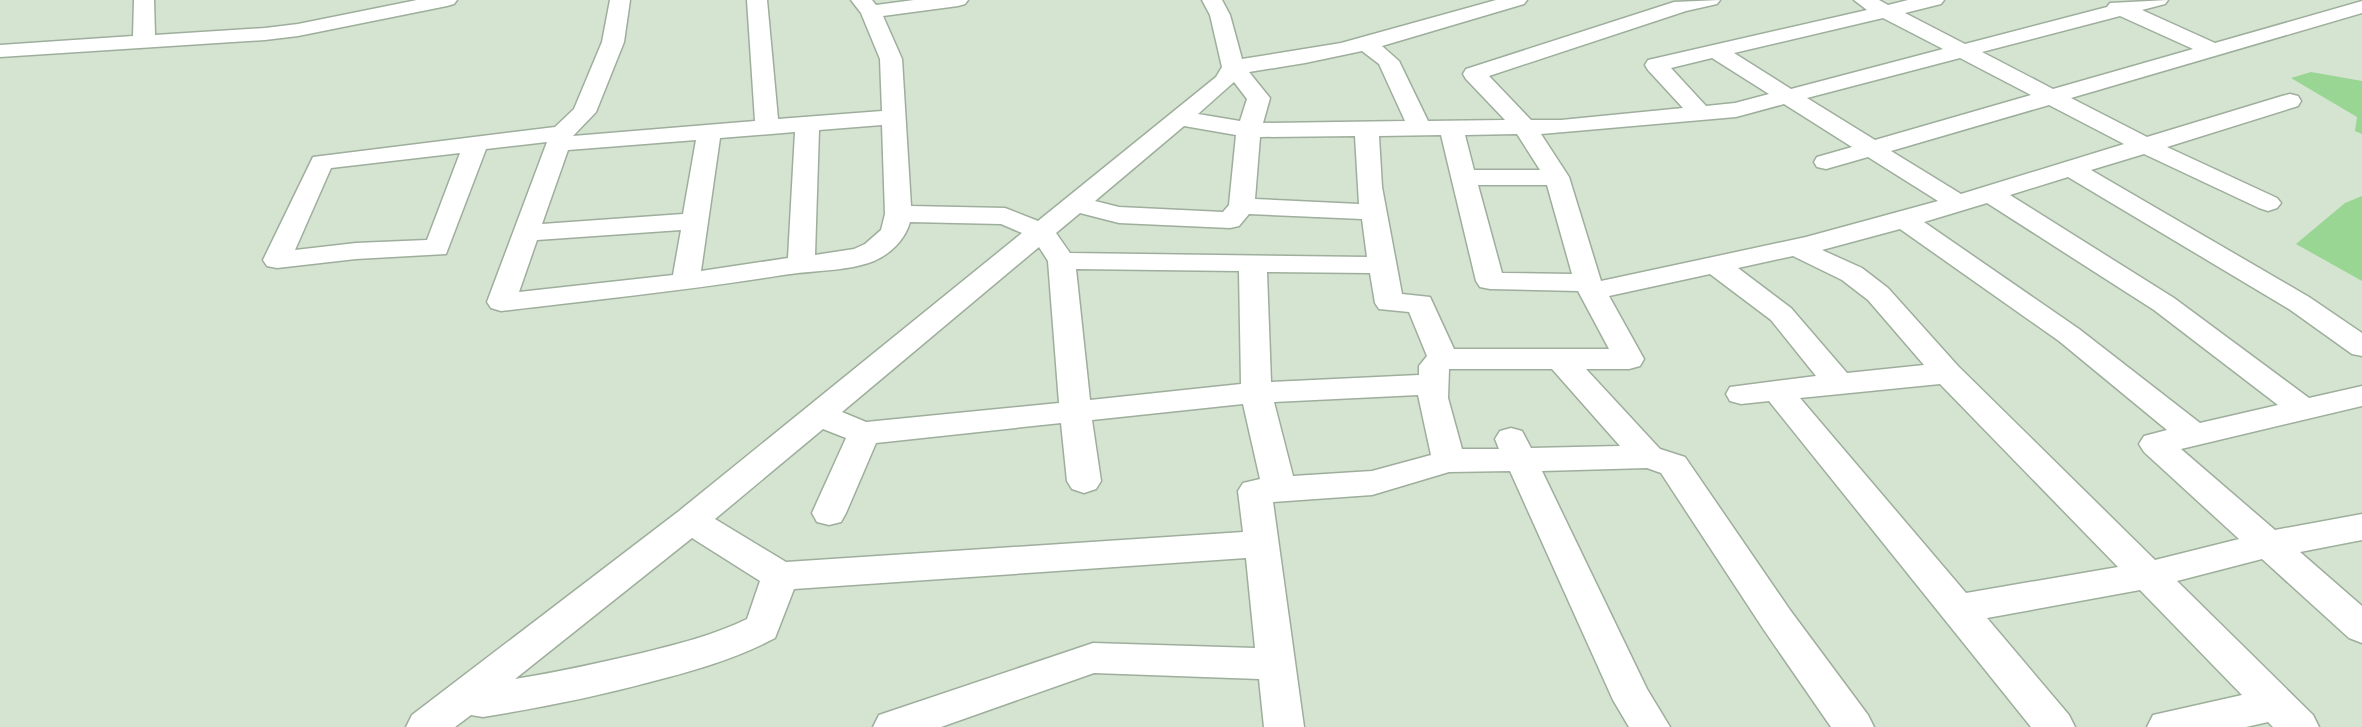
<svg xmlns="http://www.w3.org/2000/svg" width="2362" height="727" font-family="'Exo 2',sans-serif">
<rect width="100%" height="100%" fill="#d4e4d1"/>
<path fill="#99d593" d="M 2311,72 L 2362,81 L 2362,134 L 2355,131 L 2357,117 L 2291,78 Z
M 2362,196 L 2362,281 L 2296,244 L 2345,203 Z"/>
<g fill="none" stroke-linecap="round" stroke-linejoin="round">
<g stroke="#9eae9c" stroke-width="3">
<path id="minor" d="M 134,0 L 154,0 L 155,35 L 265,28 L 298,24 L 417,0 L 457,0 L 454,4 L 447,6 L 298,36 L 265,40 L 0,57 L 0,45 L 133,36 Z
M 610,0 L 630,0 L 624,42 L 596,112 L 573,136 L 755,121 L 747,0 L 767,0 L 778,119 L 882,111 L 880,59 L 861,13 L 851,0 L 872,0 L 876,5 L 914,0 L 968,0 L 965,4 L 958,6 L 883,16 L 902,59 L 911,206 L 1005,208 L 1038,221 L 1216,77 L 1222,67 L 1210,15 L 1202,0 L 1222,0 L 1230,15 L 1242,59 L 1341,43 L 1496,0 L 1527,0 L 1524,4 L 1382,46 L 1399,61 L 1428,121 L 1505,120 L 1466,79 L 1463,74 L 1466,69 L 1674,2 L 1720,0 L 1717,4 L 1686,11 L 1489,76 L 1531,120 L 1561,120 L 1683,108 L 1648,70 L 1645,65 L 1648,60 L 1867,10 L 1854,0 L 1879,0 L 1888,5 L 1908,0 L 1944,0 L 1941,4 L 1905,13 L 1965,44 L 2107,7 L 2110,3 L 2168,0 L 2165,4 L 2142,10 L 2215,43 L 2362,1 L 2362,13 L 2071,98 L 2147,137 L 2282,96 L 2290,94 L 2298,96 L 2301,101 L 2298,106 L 2167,147 L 2277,198 L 2281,203 L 2277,208 L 2268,211 L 2259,208 L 2144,154 L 2091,170 L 2309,297 L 2362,333 L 2362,356 L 2352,354 L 2289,309 L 2068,177 L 2010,195 L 2174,298 L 2309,398 L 2362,386 L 2362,406 L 2181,449 L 2275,530 L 2362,514 L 2362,540 L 2300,552 L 2362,606 L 2362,643 L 2349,638 L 2262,559 L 2177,581 L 2313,715 L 2319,727 L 2273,727 L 2268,722 L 2246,727 L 2147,727 L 2153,715 L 2242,695 L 2140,590 L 1987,618 L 2069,715 L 2075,727 L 2031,727 L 1769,401 L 1741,404 L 1730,401 L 1726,394 L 1730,387 L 1816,376 L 1771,320 L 1710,274 L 1609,296 L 1644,359 L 1640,366 L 1629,369 L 1586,369 L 1660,449 L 1685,457 L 1790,610 L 1868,715 L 1874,727 L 1831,727 L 1764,630 L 1661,473 L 1647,468 L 1542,471 L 1647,689 L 1670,727 L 1629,727 L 1613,700 L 1510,471 L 1449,472 L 1372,495 L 1273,502 L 1304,727 L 1264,727 L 1259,679 L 1094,673 L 941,727 L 873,727 L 879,715 L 1093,643 L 1255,648 L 1246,558 L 794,589 L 775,638 C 736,659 692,671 650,682 C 594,697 539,708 483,717 L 471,715 L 455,727 L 406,727 L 412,715 L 679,511 L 1022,233 L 1001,224 L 910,222 C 905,240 890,254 874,261 C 845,272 813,270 783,275 C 689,290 595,300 501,311 L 491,308 L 487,302 L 547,142 L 486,149 L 446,254 L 356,259 L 277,268 L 267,266 L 263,260 L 313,157 L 555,127 L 574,109 L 602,42 ZM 2120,16 L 2193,49 L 2053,89 L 1982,52 ZM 1883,18 L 1943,49 L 1791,89 L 1734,53 ZM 1362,51 L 1379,64 L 1405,121 L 1263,123 L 1270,98 L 1249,72 L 1305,63 ZM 1712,58 L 1769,94 L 1735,103 L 1706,106 L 1671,68 ZM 1960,58 L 2031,95 L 1875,140 L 1807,98 ZM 1234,82 L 1247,99 L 1240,121 L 1198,114 ZM 1784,104 L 1852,147 L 1817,157 L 1814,162 L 1817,167 L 1826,169 L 1868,157 L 1938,201 L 1806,237 L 1601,281 L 1569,177 L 1541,134 L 1736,117 ZM 2049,105 L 2124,144 L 1961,194 L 1891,151 ZM 882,125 L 885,214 L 881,230 L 865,244 L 854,249 L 815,255 L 819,130 ZM 1184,126 L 1236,135 L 1229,205 L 1223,212 L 1119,207 L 1095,201 ZM 795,132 L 788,258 L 701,271 L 720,138 ZM 1517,134 L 1540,170 L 1474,170 L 1465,135 ZM 1441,135 L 1476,281 L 1480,287 L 1490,289 L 1578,291 L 1609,349 L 1454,349 L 1430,297 L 1402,294 L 1382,187 L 1379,136 ZM 1355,136 L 1359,204 L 1255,199 L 1260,137 ZM 696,140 L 683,214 L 542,224 L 568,150 ZM 460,153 L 427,240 L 356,243 L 295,250 L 331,168 ZM 1478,185 L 1547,185 L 1572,274 L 1502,273 ZM 1987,203 L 2154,310 L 2278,405 L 2200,423 L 2079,329 L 1924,222 ZM 1080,213 L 1119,223 L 1230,228 L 1239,226 L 1249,214 L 1362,219 L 1367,257 L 1070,253 L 1056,233 ZM 1900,229 L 2059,341 L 2167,430 L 2144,436 L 2139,444 L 2144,452 L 2239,539 L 2155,560 L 1958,366 L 1888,288 L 1862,268 L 1822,250 ZM 681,230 L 673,275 L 519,292 L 537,240 ZM 1039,247 L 1048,261 L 1059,403 L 866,422 L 842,412 ZM 1793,256 L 1842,280 L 1868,300 L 1924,365 L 1847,373 L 1791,308 L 1738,268 ZM 1076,269 L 1239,271 L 1241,384 L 1090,400 ZM 1267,272 L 1370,273 L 1375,303 L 1379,309 L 1409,312 L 1427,356 L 1419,366 L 1419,375 L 1271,382 ZM 1449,369 L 1552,369 L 1620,446 L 1531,448 L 1522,431 L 1511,428 L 1500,431 L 1495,439 L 1499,449 L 1462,449 L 1448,398 ZM 1940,384 L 2118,567 L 1966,593 L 1800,398 ZM 1418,395 L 1431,455 L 1372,471 L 1293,476 L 1274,402 ZM 1243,404 L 1260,479 L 1243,483 L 1238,491 L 1243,532 L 786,562 L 715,519 L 823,429 L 846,438 L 812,513 L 817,522 L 829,525 L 841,522 L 846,513 L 876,443 L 1061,423 L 1067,481 L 1072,489 L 1084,493 L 1096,489 L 1101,481 L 1092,420 ZM 692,538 L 760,581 L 747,619 C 714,635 678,644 642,653 C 599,663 558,672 515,679 Z"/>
</g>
<use href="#minor" fill="#fff" fill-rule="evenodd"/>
</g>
</svg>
